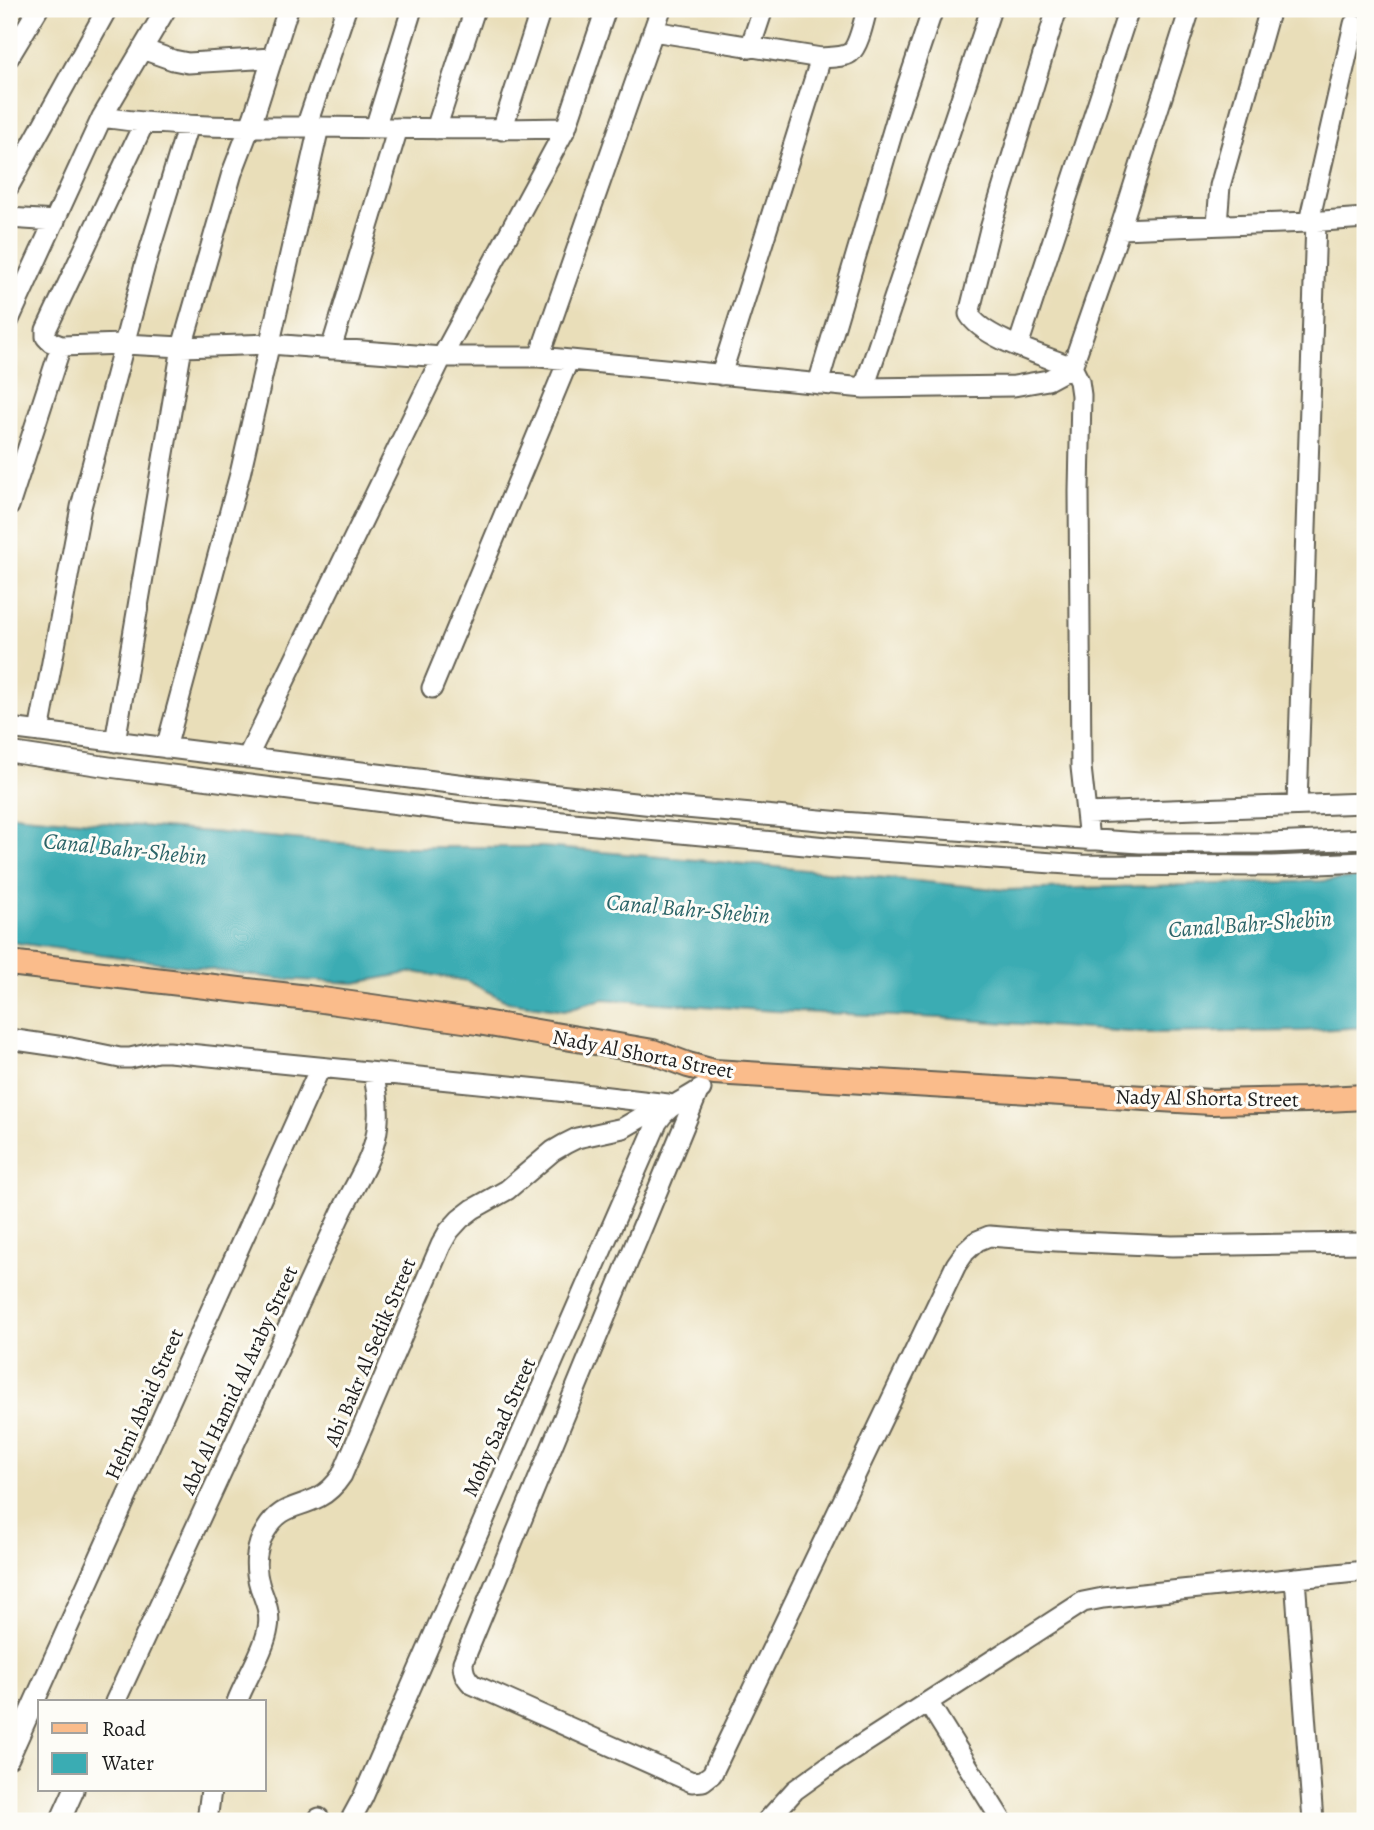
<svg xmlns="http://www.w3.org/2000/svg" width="1374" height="1830" font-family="Alegreya,serif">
<rect width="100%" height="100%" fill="#fdfcf7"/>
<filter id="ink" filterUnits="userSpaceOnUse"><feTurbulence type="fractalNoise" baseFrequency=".0143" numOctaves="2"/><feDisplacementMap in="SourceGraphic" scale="14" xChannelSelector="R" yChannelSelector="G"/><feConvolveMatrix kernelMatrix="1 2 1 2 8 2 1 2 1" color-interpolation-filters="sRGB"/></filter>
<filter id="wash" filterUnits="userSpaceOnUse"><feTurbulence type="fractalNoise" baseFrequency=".00686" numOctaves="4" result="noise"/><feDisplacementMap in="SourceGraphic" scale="28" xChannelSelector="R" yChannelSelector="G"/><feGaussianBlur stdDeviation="1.57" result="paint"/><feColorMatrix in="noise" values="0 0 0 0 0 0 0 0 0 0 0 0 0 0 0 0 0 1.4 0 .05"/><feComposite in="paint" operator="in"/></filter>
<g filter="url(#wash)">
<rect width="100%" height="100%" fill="#e9deb9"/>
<path fill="#3aacb3" stroke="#2b6468" stroke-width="2" d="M 9,814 L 23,816 L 386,847 L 542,847 L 756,865 L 1006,890 L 1322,881 L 1365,877 L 1365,1027 L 1303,1031 L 1142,1033 L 941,1018 L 774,1011 L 603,999 L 565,1010 L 508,1002 L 467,981 L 414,972 L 355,983 L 280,979 L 9,942 Z"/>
</g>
<g filter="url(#ink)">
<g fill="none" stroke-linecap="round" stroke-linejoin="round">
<g stroke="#646053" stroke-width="23">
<path id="minor" d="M 1057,9 L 990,229 L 969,314 C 983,339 1046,356 1072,367 L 1079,381 L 1081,395 L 1079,491 L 1081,767 L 1089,840
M 1190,9 L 1120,229 L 1309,222 L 1365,218
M 653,31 L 821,58
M 750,48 L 763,9
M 142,49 L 173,60 L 188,63 L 272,58
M 9,57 L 38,9
M 102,117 C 174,128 248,127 321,127 C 403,128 485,130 566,128
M 306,127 L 346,9
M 375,128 L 412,9
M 436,129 L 475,9
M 502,130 L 541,9
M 9,186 L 107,9
M 9,218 L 55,221
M 1309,222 L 1354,24
M 1217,224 L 1220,186 L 1270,9
M 9,320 L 102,117 L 166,9
M 61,346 L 124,344 L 182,347 L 270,344 L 442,357 L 539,357 L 864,388 L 1014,386 L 1048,380 L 1072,367 L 1120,229
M 1018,346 L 1129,9
M 331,349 L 398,128
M 539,357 L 661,9
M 721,375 L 821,58 C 830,57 842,58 850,53 C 859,46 864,20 867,9
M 818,384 L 899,110 L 933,9
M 864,388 L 991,9
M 9,506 L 61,346 L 51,342 L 46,337 L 46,330 L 144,123
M 432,688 L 568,361
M 9,728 L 474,786 L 663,806 L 842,822 L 1140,843 L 1270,843 L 1365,839
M 39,732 L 81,507 L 145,265 L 188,125
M 115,742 L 182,347 L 232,173 L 254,116 L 288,9
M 166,748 L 240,474 L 319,127
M 9,752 L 109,767 L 469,813 L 837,848 L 1082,865 L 1273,866 L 1365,862
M 247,758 L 442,357 L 566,128 L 606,9
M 1297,805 L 1316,221
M 1086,813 L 1365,803
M 9,1039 L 71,1048 L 120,1058 L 130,1058 L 157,1052 L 169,1052 L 549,1090 L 668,1104
M 698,1092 L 463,1662 C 463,1672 465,1677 472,1684 L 692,1782 L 703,1781 L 712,1774 L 956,1265 L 965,1252 L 977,1241 L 989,1236 L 1056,1241 L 1172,1246 L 1365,1243
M 1295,1578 L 1313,1821
M 115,1702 L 343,1209 C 370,1157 388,1135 373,1073
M 237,1702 C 245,1680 265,1650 268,1628 C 271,1613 265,1601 260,1587 C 254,1568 255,1547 266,1530 C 281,1505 296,1509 319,1497 C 329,1492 336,1484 342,1475 L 441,1245 L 449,1231 L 460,1219 L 473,1209 L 507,1190 L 553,1151 L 565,1144 L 577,1138 L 623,1128 L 647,1114 L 669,1106
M 928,1702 L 1002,1821
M 9,1758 L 320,1068
M 60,1821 L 74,1790
M 207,1821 L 211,1790
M 317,1821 L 319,1818
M 350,1821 L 363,1797 L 657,1123 C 667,1105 684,1101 701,1089
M 767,1821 L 795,1790 L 827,1767 L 1083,1602 L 1103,1598 L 1365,1571"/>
</g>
<g stroke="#646053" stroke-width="28">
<path id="major" d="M 9,963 L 308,998 L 478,1022 L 653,1052 L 688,1065 L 714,1072 L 1211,1102 L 1307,1100 L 1365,1097"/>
</g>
<use href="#minor" stroke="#fff" stroke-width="19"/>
<use href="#major" stroke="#fabc8b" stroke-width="24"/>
</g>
</g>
<g text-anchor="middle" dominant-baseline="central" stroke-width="6" stroke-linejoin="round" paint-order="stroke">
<g font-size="21" fill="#1c1c1c" stroke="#fdfcf7">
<text transform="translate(643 1054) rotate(11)">Nady Al Shorta Street</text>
<text transform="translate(1207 1098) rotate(1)">Nady Al Shorta Street</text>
<text transform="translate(370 1352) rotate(-67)">Abi Bakr Al Sedik Street</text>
<text transform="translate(239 1380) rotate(-65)">Abd Al Hamid Al Araby Street</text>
<text transform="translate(144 1404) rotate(-66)">Helmi Abaid Street</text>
<text transform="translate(499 1427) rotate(-66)">Mohy Saad Street</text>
</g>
<g font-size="23" font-style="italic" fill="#2b6468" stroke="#fdfcf7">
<text transform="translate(125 849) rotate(6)">Canal Bahr-Shebin</text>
<text transform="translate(688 909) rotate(5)">Canal Bahr-Shebin</text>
<text transform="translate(1250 924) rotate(-4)">Canal Bahr-Shebin</text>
</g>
</g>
<rect width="1374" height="1830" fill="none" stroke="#fdfcf7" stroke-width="35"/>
<rect x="38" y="1700" width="228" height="91" fill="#fdfcf7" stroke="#a3a29f" stroke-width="2"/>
<rect x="52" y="1723" width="35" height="10" fill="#fabc8b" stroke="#a3a29f" stroke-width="2"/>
<text x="102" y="1736" font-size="21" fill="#1c1c1c">Road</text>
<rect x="52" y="1753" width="35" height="21" fill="#3aacb3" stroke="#a3a29f" stroke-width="2"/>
<text x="102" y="1770" font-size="21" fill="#1c1c1c">Water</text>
</svg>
